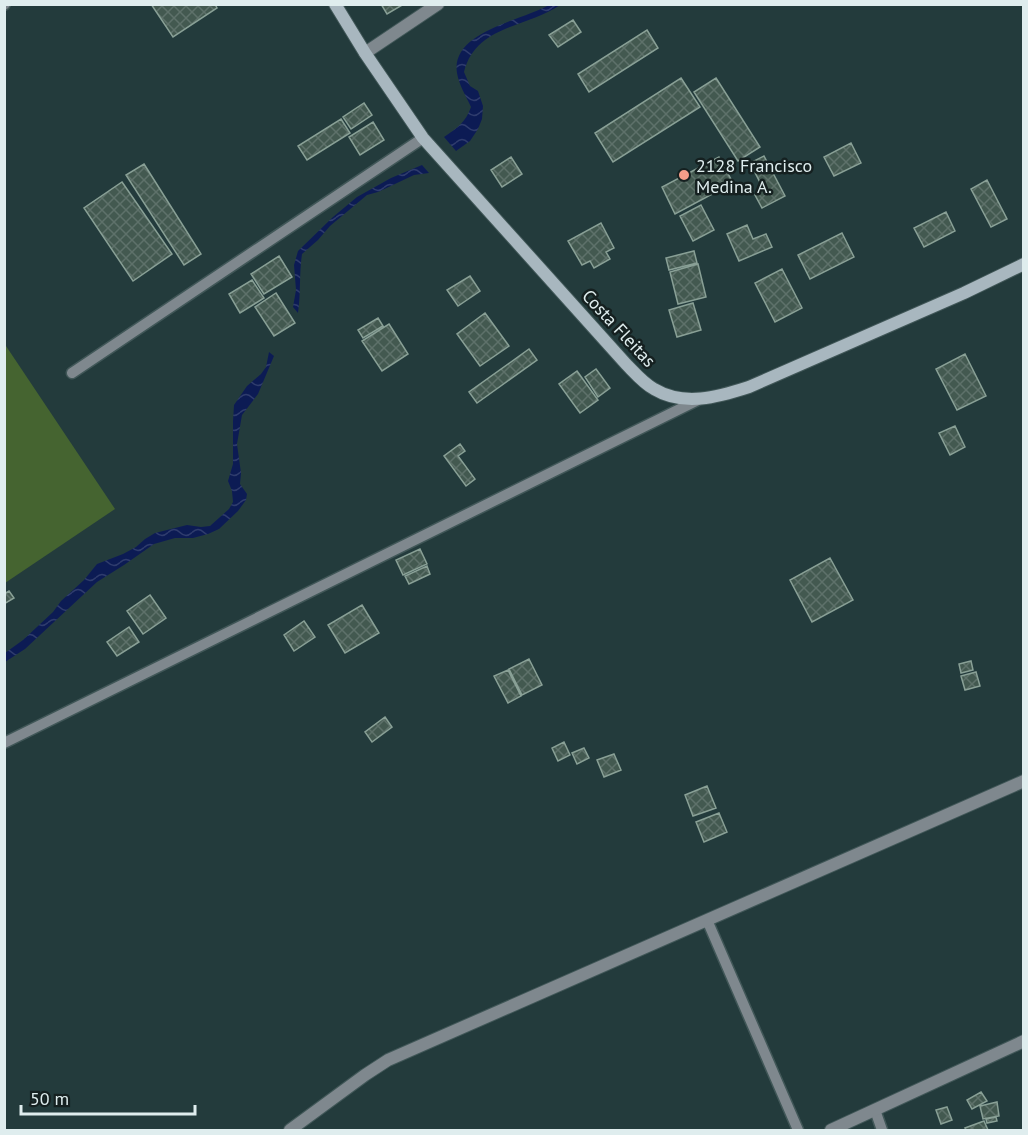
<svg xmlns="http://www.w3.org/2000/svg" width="1028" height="1135" font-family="'PT Sans',sans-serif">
<defs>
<pattern id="water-waves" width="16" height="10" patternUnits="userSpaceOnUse" patternTransform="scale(1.5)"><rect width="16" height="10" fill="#0c1b54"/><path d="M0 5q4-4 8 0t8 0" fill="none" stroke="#2f3c6d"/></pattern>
<pattern id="building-cross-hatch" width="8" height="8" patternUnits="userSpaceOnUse" patternTransform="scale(1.5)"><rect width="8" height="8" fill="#435950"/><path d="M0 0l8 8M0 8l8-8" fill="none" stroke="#5e716a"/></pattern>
</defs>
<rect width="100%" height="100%" fill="#233b3c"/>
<path fill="#456430" d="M 4,343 L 115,509 L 5,583 L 4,583 Z"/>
<path fill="url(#water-waves)" d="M 549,5 L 560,5 C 527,28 476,25 464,72 L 470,86 L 478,91 L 483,106 L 482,119 L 478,129 L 470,141 L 456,151 L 444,137 C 456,129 466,122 471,107 C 466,96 459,85 457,73 C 450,31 524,20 549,5 Z
M 422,165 L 429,173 L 414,175 L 378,192 L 367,195 L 330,226 L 318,240 L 302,254 C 299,274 301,293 298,313 L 293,307 L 296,290 L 294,265 L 298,251 L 333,217 L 357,197 L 391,178 Z
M 269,352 L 274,356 L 258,394 L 242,415 L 237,444 L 241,473 L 240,484 L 247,494 L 246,500 L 238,511 L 219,529 L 208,534 L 193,538 L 175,538 L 154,544 L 124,565 L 97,582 L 25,649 L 5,662 L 5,653 L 23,640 L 53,612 L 61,601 L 84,580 L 97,564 L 123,554 L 136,547 L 145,539 L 155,533 L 187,525 L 201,527 L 210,526 L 229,509 L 233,502 L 232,491 L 228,481 L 233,464 L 233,421 L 234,405 L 247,386 L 261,374 L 266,367 Z"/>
<path fill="url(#building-cross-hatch)" stroke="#89a096" stroke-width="1.5" d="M 151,4 L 215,4 L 217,8 L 173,37 Z
M 381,4 L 404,4 L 387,14 Z
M 573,20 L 581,32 L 558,47 L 549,35 Z
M 647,30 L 658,48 L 589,92 L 578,74 Z
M 681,78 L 700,107 L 613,162 L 595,133 Z
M 716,78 L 760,147 L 738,161 L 694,92 Z
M 364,103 L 372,115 L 351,129 L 343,117 Z
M 341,119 L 350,133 L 307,160 L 298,146 Z
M 373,122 L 384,140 L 360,155 L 349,137 Z
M 851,143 L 861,163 L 834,176 L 824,157 Z
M 764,156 L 785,196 L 762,208 L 755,195 L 764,190 L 750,163 Z
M 511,157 L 522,174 L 502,187 L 491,170 Z
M 719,157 L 733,183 L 675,214 L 662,187 Z
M 144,164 L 201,254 L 184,265 L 126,175 Z
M 987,180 L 1007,219 L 991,227 L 971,189 Z
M 122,182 L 172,254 L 133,281 L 84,208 Z
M 701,205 L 714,230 L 693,241 L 680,216 Z
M 946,212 L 955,231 L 924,247 L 914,228 Z
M 601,223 L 614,248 L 606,252 L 610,259 L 594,268 L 590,261 L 582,265 L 568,241 Z
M 747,225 L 753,239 L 766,234 L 772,247 L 739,261 L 727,234 Z
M 842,233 L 854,257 L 810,279 L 798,255 Z
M 694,251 L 697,263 L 669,270 L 666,258 Z
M 279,256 L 292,277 L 264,294 L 251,274 Z
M 698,264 L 706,297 L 678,304 L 670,272 Z
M 782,269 L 802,308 L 775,322 L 755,283 Z
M 470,276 L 480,291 L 458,306 L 447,290 Z
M 252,280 L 264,298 L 240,313 L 229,294 Z
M 276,293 L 295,323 L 274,336 L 255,307 Z
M 693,303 L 701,330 L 677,337 L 669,310 Z
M 485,313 L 509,346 L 480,366 L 457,334 Z
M 378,318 L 383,326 L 363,338 L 358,330 Z
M 389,324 L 408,354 L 382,371 L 362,341 Z
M 529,349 L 537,360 L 477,403 L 469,392 Z
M 965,354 L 986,396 L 957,410 L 936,369 Z
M 596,369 L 610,388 L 598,397 L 585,377 Z
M 577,371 L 598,400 L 580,413 L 559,384 Z
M 955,426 L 965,447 L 950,455 L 939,433 Z
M 460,444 L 465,451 L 458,456 L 475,479 L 466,486 L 444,456 Z
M 420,549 L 427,564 L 403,575 L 396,560 Z
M 830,558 L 853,600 L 812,622 L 790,580 Z
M 427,566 L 430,574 L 409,584 L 405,576 Z
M 9,591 L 14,598 L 4,604 L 4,594 Z
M 150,595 L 166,618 L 143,634 L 127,611 Z
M 362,605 L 379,633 L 345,653 L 328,625 Z
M 304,621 L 315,637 L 294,651 L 284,635 Z
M 129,627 L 139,642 L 117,656 L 107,642 Z
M 529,659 L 542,685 L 522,695 L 509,669 Z
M 971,661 L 973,670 L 961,673 L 959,664 Z
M 508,670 L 521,696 L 508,703 L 494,676 Z
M 976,672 L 980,686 L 965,690 L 961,676 Z
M 385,717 L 392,727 L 372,742 L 365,732 Z
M 564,742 L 570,755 L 558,761 L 552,748 Z
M 584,748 L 589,758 L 577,764 L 572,753 Z
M 614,754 L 621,770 L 604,777 L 597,760 Z
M 707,786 L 716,808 L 693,816 L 685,795 Z
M 719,813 L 727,832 L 704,842 L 696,822 Z
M 981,1092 L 987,1101 L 972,1109 L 967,1100 Z
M 997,1102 L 999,1116 L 983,1119 L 980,1106 Z
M 947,1107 L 952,1120 L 941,1124 L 936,1110 Z
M 996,1117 L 997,1121 L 987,1123 L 986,1119 Z
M 984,1121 L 988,1130 L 966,1130 L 965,1128 Z"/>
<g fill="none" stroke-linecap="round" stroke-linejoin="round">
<g stroke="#415758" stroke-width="13">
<path id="lane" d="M 4,5 L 5,4
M 72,373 L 423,138
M 4,743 L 698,400
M 707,920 L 798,1130
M 875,1110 L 882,1130"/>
</g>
<g stroke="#415758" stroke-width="14">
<path id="street" d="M 365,53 L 438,4
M 290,1130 L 365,1075 L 388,1060 L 1024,781
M 831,1130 L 1024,1041"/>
</g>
<g stroke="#415758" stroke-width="14">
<path id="secondary" d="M 335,4 L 365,53 L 423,138 L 626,364 C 634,372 643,383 654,389 C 684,407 718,397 749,387 L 964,293 L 1024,264"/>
</g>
<use href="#lane" stroke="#7f888e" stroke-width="10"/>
<use href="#street" stroke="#7f888e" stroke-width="12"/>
<use href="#secondary" stroke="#a8b7bf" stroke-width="12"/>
</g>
<circle fill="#f49e89" stroke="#152020" stroke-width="2" cx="684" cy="175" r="6"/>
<g text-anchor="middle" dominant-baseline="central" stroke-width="5" stroke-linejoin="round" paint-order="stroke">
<g font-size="18" fill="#dfedee" stroke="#152020" text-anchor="start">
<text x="696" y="165">2128 Francisco<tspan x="696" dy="21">Medina A.</tspan></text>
</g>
<g font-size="18" fill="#dfedee" stroke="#152020">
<text transform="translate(619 328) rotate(47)">Costa Fleitas</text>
</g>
</g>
<rect width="1028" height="1135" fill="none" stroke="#dfedee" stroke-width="12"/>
<path d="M21 1105v9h174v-9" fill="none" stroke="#dfedee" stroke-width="3"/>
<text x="30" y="1105" font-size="18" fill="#dfedee" stroke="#152020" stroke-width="4.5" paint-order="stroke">50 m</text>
</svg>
